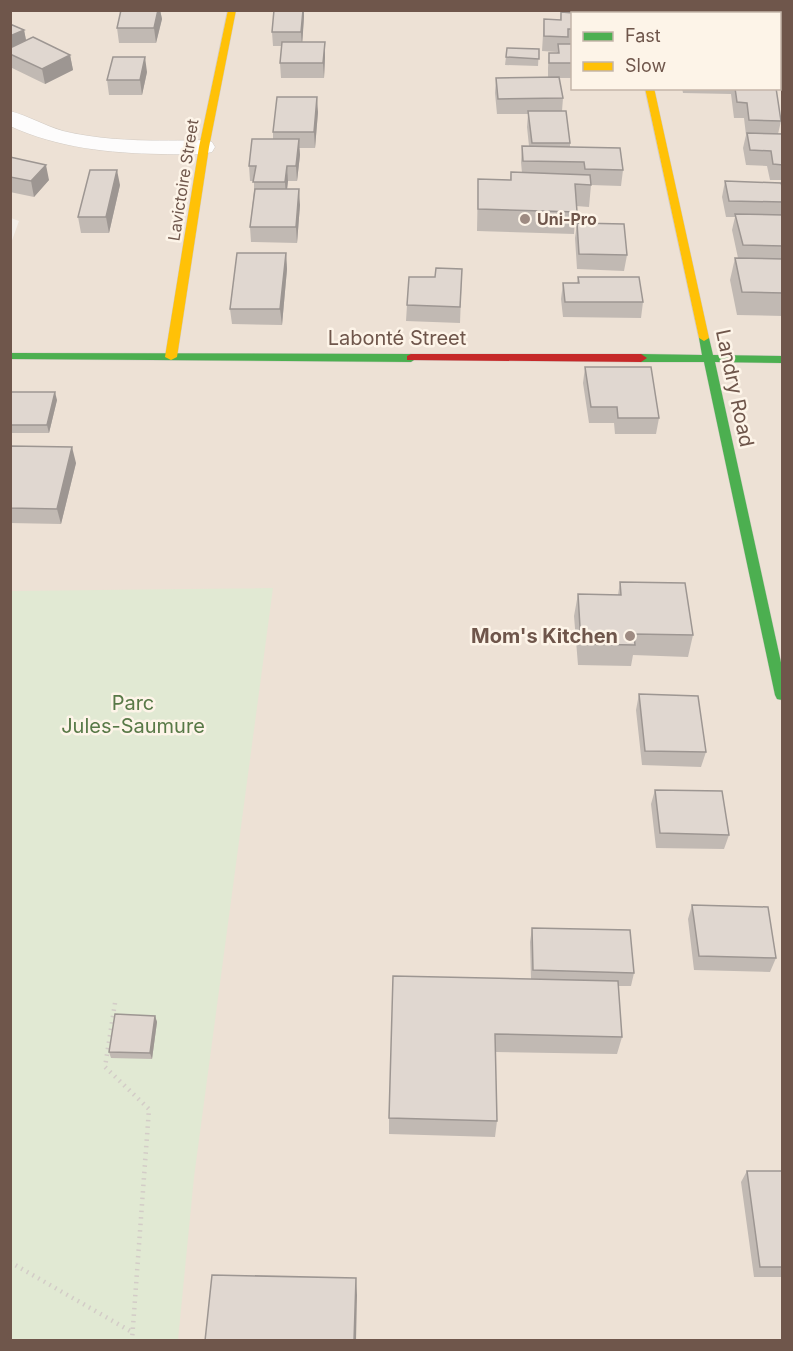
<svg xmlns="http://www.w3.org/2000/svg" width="793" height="1351" font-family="Inter,sans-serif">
<rect width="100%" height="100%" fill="#f4eee8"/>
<path fill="#ede1d5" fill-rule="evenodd" d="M 11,11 L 782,11 L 782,1340 L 11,1340 L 10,246 L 19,221 L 11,218 ZM 572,14 L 780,14 L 780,88 L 572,88 Z"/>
<path fill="#e1e9d3" d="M 273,588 L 194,1177 L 178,1340 L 11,1340 L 10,591 Z"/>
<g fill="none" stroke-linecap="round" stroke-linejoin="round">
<g stroke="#d1cac3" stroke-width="1">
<path id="street" d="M 10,111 C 29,116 45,126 63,131 C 109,142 157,141 204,140 L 212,142 L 215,147 L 212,152 C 196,156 178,154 161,154 C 109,153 58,148 10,126 Z"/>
</g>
<g stroke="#d2cbc4" stroke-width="1">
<path id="fast" d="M 704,335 L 709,338 L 713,355 L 782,356 L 782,363 L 715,362 L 782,667 L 782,700 L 777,699 L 775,695 L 704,362 L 641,362 L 635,358 L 641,354 L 702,355 L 699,338 Z
M 10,353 L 411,354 L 417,358 L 411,362 L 10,359 Z"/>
</g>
<g stroke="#d2cbc4" stroke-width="1">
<path id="slow" d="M 228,10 L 236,10 L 209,147 L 177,357 L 171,360 L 165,357 L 199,147 Z
M 628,10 L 636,10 L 637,14 L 629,14 Z
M 645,88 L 654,88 L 709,338 L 704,341 L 699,338 Z"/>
</g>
<g stroke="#d2cbc4" stroke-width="1">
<path id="jam" d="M 411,354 L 641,354 L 647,358 L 641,362 L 407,360 L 407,356 Z"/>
</g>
<path stroke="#d3ccc7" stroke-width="4.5" stroke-dasharray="1.5 5" stroke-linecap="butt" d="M 115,1003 L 105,1067 L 149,1109 L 132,1340
M 10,1262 L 132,1332"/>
<use href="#street" fill="#fdfcfc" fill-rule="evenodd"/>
<use href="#fast" fill="#4caf50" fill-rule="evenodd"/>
<use href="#slow" fill="#ffc107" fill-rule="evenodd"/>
<use href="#jam" fill="#c62828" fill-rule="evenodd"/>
</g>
<path fill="#c1b9b3" d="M 121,10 L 160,10 L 162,19 L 156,43 L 119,43 L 117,28 Z
M 561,12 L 573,14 L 573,78 L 559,78 L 563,98 L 562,111 L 570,143 L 570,147 L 623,170 L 621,186 L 591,185 L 589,207 L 576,206 L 574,234 L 477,231 L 478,179 L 510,180 L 511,172 L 522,173 L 521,162 L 522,146 L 529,146 L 527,127 L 528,114 L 497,114 L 495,93 L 496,78 L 548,77 L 548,68 L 549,53 L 557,53 L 557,52 L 542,51 L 544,19 L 560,20 Z
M 304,17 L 302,42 L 325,57 L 324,78 L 281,78 L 280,63 L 282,46 L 273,46 L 272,32 Z
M 10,24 L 24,30 L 26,40 L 70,55 L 73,70 L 45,84 L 10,67 Z
M 539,49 L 538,66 L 505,65 L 506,57 Z
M 147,72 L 142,95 L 109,95 L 107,80 Z
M 682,88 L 776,88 L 781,121 L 778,134 L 783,134 L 783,180 L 770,180 L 767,166 L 746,165 L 743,148 L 746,135 L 744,118 L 734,118 L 731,94 L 683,93 Z
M 318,112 L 315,148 L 299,148 L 300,155 L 297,181 L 288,181 L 287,189 L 300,205 L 297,243 L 251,242 L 250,227 L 254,191 L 254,181 L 250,181 L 249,166 L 273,139 L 273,132 Z
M 10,157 L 49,180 L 34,197 L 10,192 Z
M 725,181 L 783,189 L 783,316 L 737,315 L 730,280 L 735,258 L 738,258 L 732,230 L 735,217 L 726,217 L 722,197 Z
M 120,185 L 109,233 L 81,233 L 78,217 Z
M 577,223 L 627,255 L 624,271 L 577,269 L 575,238 Z
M 286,253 L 287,269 L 282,325 L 232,324 L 230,309 Z
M 462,269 L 460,323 L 406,321 L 407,305 L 435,277 Z
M 578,277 L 643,302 L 641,318 L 563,317 L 561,299 L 563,283 L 577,283 Z
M 585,367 L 659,418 L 656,434 L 615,434 L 614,423 L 589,423 L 583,383 Z
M 10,392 L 57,400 L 49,433 L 10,433 Z
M 10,446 L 76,463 L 61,524 L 10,523 Z
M 620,582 L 693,635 L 688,657 L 633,655 L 631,666 L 578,665 L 574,616 L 578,594 L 618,595 Z
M 639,694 L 706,752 L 701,767 L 642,765 L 636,710 Z
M 655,790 L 729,835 L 724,849 L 656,848 L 651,804 Z
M 692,905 L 776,958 L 770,972 L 694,970 L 688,919 Z
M 532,928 L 634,973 L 631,986 L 618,986 L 622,1037 L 617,1054 L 495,1052 L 497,1121 L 495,1137 L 389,1134 L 389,1118 L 531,979 L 530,942 Z
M 155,1016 L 157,1022 L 152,1059 L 111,1058 L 109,1052 Z
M 747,1171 L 783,1171 L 783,1277 L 754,1277 L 741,1182 Z"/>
<path fill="#9d9692" d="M 158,10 L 160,10 L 162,19 L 156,43 L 154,28 Z
M 303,10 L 304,10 L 304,17 L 302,47 L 301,32 Z
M 24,30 L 27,45 L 10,53 L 10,36 Z
M 325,42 L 325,57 L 324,78 L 323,63 Z
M 70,55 L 73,70 L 45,84 L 42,69 Z
M 145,57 L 147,72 L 142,95 L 140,80 Z
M 317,97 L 318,112 L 315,148 L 314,132 Z
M 299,139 L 300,155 L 297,181 L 296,166 Z
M 46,165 L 49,180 L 34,197 L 31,181 Z
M 287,166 L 288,181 L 286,198 L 285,182 Z
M 117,170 L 120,185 L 109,233 L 106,217 Z
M 299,189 L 300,205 L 297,243 L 296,227 Z
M 286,253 L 287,269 L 282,325 L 280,309 Z
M 55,392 L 57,400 L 49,433 L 47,425 Z
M 72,447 L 76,463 L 61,524 L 57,509 Z
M 155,1016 L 157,1022 L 152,1059 L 150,1053 Z
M 356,1278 L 357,1295 L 356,1341 L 354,1341 Z"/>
<path fill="#e0d7d0" stroke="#9d9692" stroke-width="1.5" d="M 121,10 L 158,10 L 154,28 L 117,28 Z
M 274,10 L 303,10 L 301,32 L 272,32 Z
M 672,10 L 695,10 L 696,14 L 672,14 Z
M 561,12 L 586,14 L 573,14 L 573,29 L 568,29 L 568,37 L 544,36 L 544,19 L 561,20 Z
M 10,24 L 24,30 L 10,36 Z
M 33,37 L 70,55 L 42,69 L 10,54 L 10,48 Z
M 282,42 L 325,42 L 323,63 L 280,63 Z
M 558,44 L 573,44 L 573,63 L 549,63 L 549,53 L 559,53 Z
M 507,48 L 539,49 L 539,59 L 506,57 Z
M 113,57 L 145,57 L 140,80 L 107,80 Z
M 559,77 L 563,98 L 498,99 L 496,78 Z
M 735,88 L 776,88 L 781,121 L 749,120 L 747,103 L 737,102 Z
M 277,97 L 317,97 L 314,132 L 273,132 Z
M 528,111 L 566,111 L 570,143 L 532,143 Z
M 747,133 L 783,134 L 783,165 L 773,164 L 771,151 L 750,150 Z
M 252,139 L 299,139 L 296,166 L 287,166 L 285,182 L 253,182 L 256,166 L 249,166 Z
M 522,146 L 620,148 L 623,170 L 585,169 L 584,162 L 523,161 Z
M 10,157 L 46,165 L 31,181 L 10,177 Z
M 90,170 L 117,170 L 106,217 L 78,217 Z
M 511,172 L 590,175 L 591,185 L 575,184 L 577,212 L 478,209 L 478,179 L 511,180 Z
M 725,181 L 781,183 L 783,189 L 783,202 L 729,201 Z
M 255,189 L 299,189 L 296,227 L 250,227 Z
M 735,214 L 783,215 L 783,246 L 743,245 Z
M 577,223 L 624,224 L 627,255 L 579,254 Z
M 237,253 L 286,253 L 280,309 L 230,309 Z
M 735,258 L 783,259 L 783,293 L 742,292 Z
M 436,268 L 462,269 L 460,307 L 407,305 L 409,277 L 435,277 Z
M 578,277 L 639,277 L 643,302 L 565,302 L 563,283 L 579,283 Z
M 585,367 L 651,367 L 659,418 L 618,418 L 617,407 L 591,407 Z
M 10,392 L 55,392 L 47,425 L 10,425 Z
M 10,446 L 72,447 L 57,509 L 10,508 Z
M 620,582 L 685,583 L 693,635 L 634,634 L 635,645 L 581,644 L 578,594 L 621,595 Z
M 639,694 L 698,696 L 706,752 L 645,751 Z
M 655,790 L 722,791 L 729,835 L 660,833 Z
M 692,905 L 768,907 L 776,958 L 699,956 Z
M 532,928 L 630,930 L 634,973 L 533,970 Z
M 393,976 L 618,981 L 622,1037 L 495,1034 L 497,1121 L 389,1118 Z
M 115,1014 L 155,1016 L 150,1053 L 109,1052 Z
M 747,1171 L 783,1171 L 783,1267 L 760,1267 Z
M 212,1275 L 356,1278 L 354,1341 L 205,1341 Z"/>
<g fill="#9e8b82" stroke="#fdf4e8" stroke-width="2">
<circle cx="525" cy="219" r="6"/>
<circle cx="630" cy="636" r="6"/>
</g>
<g text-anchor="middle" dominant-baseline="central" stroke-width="5" stroke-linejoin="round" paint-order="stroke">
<g font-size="16" fill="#6f564b" stroke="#fdf4e8">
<text transform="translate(183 180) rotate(-81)">Lavictoire Street</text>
</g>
<g font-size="16" font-weight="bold" fill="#6f564b" stroke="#fdf4e8" text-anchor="start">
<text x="537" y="219">Uni-Pro</text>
</g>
<g font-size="20" fill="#6f564b" stroke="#fdf4e8">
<text x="397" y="338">Labonté Street</text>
<text transform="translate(735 388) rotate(78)">Landry Road</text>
</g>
<g font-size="20" font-weight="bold" fill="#6f564b" stroke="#fdf4e8" text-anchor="end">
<text x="618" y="636">Mom's Kitchen</text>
</g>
<g font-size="20" fill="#587947" stroke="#fdf4e8">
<text x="133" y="703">Parc<tspan x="133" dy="23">Jules-Saumure</tspan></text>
</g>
</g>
<rect width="793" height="1351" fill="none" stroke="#6f564b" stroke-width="24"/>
<rect x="571" y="12" width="210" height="78" fill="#fdf4e8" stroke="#c4b5a9" stroke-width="1.5"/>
<rect x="583" y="32" width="30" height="9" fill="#4caf50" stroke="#c4b5a9" stroke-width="1.5"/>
<text x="625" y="42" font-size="18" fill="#6f564b">Fast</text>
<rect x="583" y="62" width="30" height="9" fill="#ffc107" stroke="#c4b5a9" stroke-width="1.5"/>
<text x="625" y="72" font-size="18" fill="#6f564b">Slow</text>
</svg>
